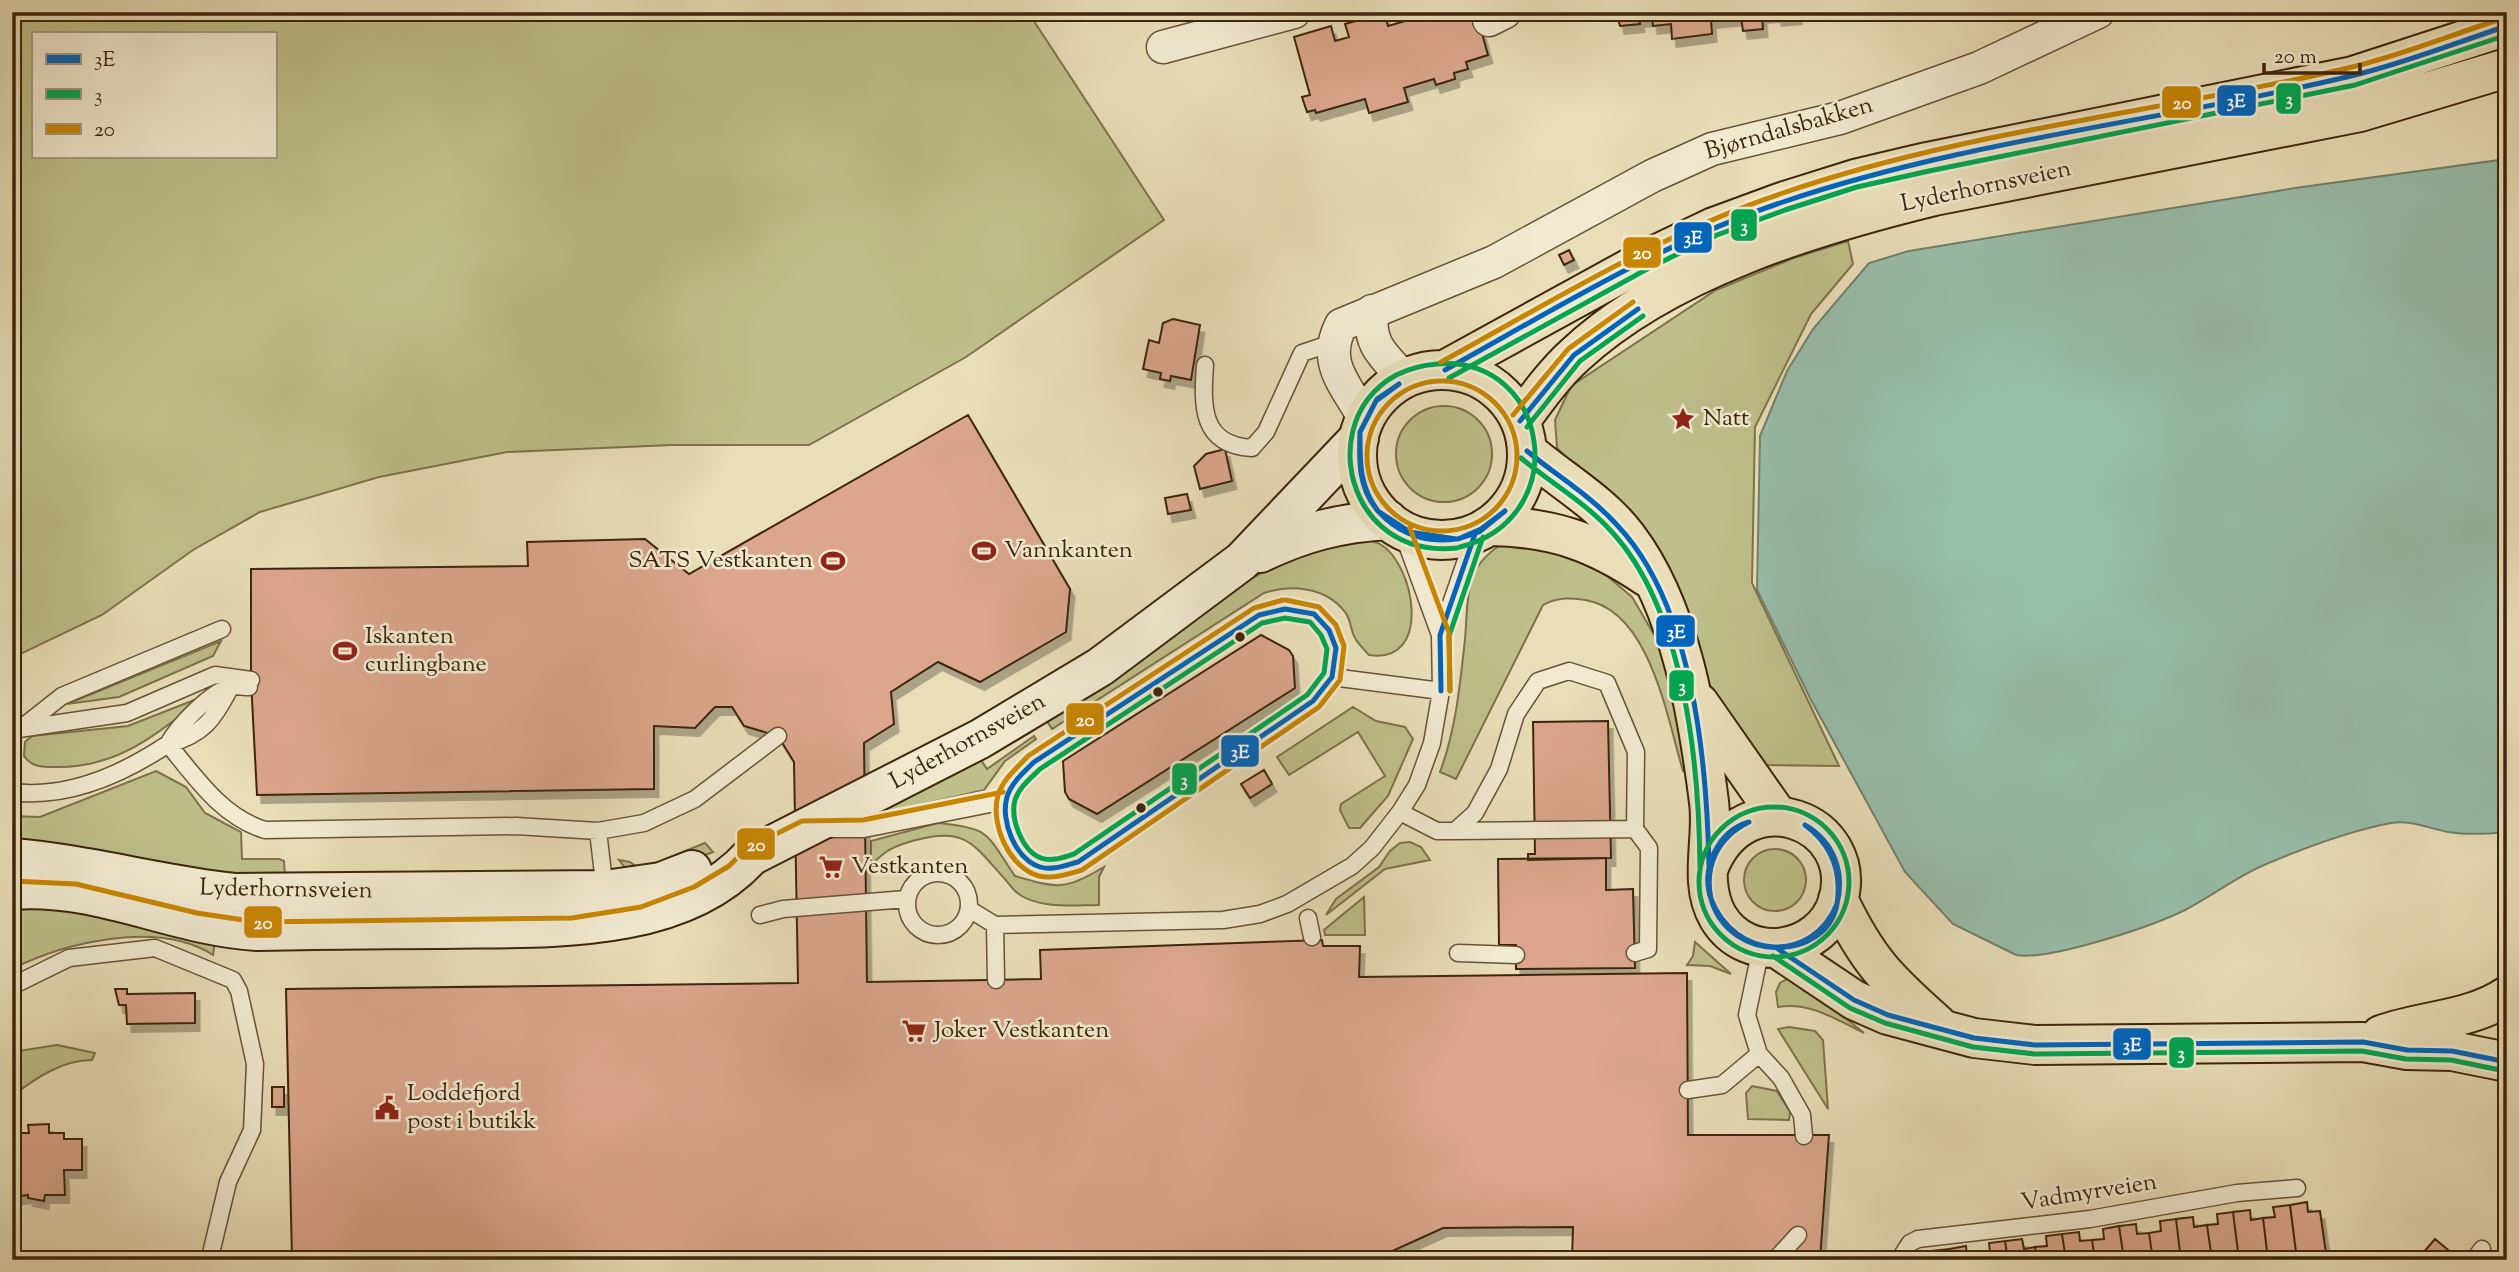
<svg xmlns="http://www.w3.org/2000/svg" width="2519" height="1272" font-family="'Sorts Mill Goudy',serif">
<defs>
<filter id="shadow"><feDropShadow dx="4.5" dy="8" stdDeviation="0" flood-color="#0004"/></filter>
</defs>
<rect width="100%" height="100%" fill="#e9deb8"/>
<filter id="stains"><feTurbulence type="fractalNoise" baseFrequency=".00286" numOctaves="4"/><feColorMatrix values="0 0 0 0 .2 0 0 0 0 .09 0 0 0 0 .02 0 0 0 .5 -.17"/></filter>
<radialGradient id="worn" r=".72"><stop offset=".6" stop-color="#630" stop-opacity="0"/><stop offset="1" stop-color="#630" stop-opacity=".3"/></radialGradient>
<path fill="#bebf8a" stroke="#7e724a" stroke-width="2" fill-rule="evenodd" d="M 12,12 L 1028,12 L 1164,220 L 966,357 L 809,445 L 672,445 L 507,452 L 379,477 L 260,512 L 193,550 L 102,615 L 12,658 ZM 33,33 L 275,33 L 275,156 L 33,156 Z
M 1848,241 L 1853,264 L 1811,314 L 1755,427 L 1752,583 L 1839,766 L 1764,765 L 1729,723 L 1657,581 L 1582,473 L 1557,448 L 1555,420 L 1571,386 L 1716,290 L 1794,258 Z
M1396 454a48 48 0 1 1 96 0a48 48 0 1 1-96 0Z
M 1352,539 C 1360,540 1373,540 1380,544 C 1415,564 1433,665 1369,655 C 1364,649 1358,644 1355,638 C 1350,629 1351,619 1345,612 C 1326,587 1291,584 1264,593 L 1052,729 L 1045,718 L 1231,590 L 1301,551 Z
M 1503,543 L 1581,554 L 1632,597 L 1656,638 L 1672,683 L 1688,770 L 1683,771 C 1667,718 1650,610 1585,600 C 1569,598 1557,597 1543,605 L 1456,779 L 1440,772 C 1456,729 1460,685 1465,639 C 1467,617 1466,589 1476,569 C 1483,558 1492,550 1503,543 Z
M 221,641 L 213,656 L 119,697 L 67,704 Z
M 207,695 C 158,732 122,767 58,767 C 44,767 32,768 24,756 L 25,742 L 32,736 L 128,726 Z
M 1353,707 L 1376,721 L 1405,727 L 1413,739 L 1388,796 L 1360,828 L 1349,828 L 1340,810 L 1341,804 L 1385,776 L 1358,732 L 1289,775 L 1277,757 Z
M 1034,736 L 1036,739 L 1005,761 L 984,790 L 893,811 L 875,820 L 871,812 L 979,757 L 987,769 Z
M 156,771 L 186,787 L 205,813 L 241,832 L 242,859 L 279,859 L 284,861 L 285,877 L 279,883 L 12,841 L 12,816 L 40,817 Z
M 938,823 C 992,828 986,834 1015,876 C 1058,889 1065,890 1104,867 L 1099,877 L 1099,905 C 1074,905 1042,909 1020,895 C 1014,891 1009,884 1005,879 C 974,846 967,826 916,840 C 897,845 884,850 871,866 L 871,841 Z
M 1410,842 L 1421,847 L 1430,860 L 1385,869 L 1326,915 L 1336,899 L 1379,867 L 1390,851 L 1400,843 Z
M 705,843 L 713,852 L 658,873 L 630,874 L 619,860 L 630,862 L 637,867 L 646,867 Z
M1744 880a31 31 0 1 1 62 0a31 31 0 1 1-62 0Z
M 1364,897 L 1365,935 L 1325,935 L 1324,930 Z
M 12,899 L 216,934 L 213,955 C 158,920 66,942 12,969 Z
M 1695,942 L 1731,974 L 1710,966 L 1687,965 L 1693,956 Z
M 1789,978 L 1797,979 L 1864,1033 C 1837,1020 1809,1001 1778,1007 L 1776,992 L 1780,983 Z
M 1789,1027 L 1815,1031 L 1823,1040 L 1828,1109 L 1778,1029 Z
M 57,1045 L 95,1053 L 92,1060 C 62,1060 36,1078 12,1096 L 12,1052 Z
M 1752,1086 L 1777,1091 L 1790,1112 L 1789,1120 L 1748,1119 L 1746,1093 Z"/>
<path fill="#98bdaa" stroke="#74806a" stroke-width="2" d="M 2507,159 L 2507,832 C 2488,834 2467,835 2448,832 C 2428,828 2412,820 2391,823 C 2348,831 2304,848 2264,865 C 2236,877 2212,896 2185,910 C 2153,926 2049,961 2016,955 L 1953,924 L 1905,872 L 1811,700 L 1757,590 L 1760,436 L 1787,371 L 1813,329 L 1869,263 L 1909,251 L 2295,188 Z"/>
<path fill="#dba68c" stroke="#3d250a" stroke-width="2" filter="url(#shadow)" d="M 1436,12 L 1476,12 L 1488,55 L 1466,62 L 1468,69 L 1454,73 L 1455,79 L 1436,85 L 1434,79 L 1404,88 L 1408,102 L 1369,113 L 1365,99 L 1316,113 L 1315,110 L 1307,112 L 1302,97 L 1310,95 L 1294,37 L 1331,26 L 1335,41 L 1349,37 L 1345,24 L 1384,13 L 1388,26 Z
M 1616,12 L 1797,12 L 1797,16 L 1777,18 L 1777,14 L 1762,15 L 1763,29 L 1743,31 L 1741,17 L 1711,20 L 1712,34 L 1672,39 L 1671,24 L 1653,26 L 1652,18 L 1639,19 L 1640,24 L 1620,26 Z
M 1569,250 L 1574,260 L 1564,265 L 1559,255 Z
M 1173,319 L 1200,325 L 1191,380 L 1171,376 L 1170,381 L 1160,379 L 1161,373 L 1143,369 L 1149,340 L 1159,343 L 1163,323 Z
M 968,415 L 1070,589 L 1066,632 L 980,682 L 938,662 L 891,692 L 894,724 L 864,743 L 867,982 L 1041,979 L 1040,950 L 1322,940 L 1323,946 L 1360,946 L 1359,977 L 1687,973 L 1688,1135 L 1829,1135 L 1820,1260 L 1572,1260 L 1573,1227 L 1443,1228 L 1388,1253 L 1313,1252 L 1300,1260 L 292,1260 L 286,989 L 798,983 L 794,762 L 778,736 L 744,726 L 732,707 L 715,707 L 695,728 L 654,726 L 654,789 L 257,795 L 251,680 L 251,569 L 528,566 L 527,542 L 645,539 L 689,574 Z
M 1225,449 L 1232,481 L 1200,489 L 1194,466 L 1206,454 Z
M 1187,494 L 1191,510 L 1168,514 L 1165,498 Z
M 1261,635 L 1289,650 L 1293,656 L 1295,688 L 1097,814 L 1069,799 L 1065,792 L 1063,761 Z
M 1608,721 L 1611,858 L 1528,860 L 1528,854 L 1535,854 L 1533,722 Z
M 1264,770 L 1272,784 L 1250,798 L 1241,784 Z
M 1606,858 L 1606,890 L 1633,889 L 1635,968 L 1516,969 L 1516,945 L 1499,945 L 1498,859 Z
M 115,989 L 127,989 L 127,994 L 195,993 L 195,1023 L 127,1024 L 126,1005 L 119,1005 Z
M 272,1087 L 284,1087 L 284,1107 L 272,1107 Z
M 49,1124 L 49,1133 L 64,1133 L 64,1139 L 82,1139 L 82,1170 L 64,1170 L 65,1195 L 45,1195 L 44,1201 L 28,1198 L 28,1195 L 12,1197 L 12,1133 L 29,1133 L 28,1125 Z
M 2307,1202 L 2308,1212 L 2320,1211 L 2327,1260 L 2297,1260 L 2290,1205 Z
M 2290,1205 L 2297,1260 L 2268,1260 L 2263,1218 L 2275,1217 L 2273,1207 Z
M 2250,1210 L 2251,1220 L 2263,1218 L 2268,1260 L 2239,1260 L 2233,1212 Z
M 2233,1212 L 2239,1260 L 2212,1260 L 2207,1225 L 2218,1224 L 2217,1214 Z
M 2193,1217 L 2194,1227 L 2207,1225 L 2212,1260 L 2181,1260 L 2176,1219 Z
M 2176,1219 L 2181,1260 L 2153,1260 L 2149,1233 L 2161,1231 L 2160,1221 Z
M 2136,1224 L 2137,1234 L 2149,1233 L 2153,1260 L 2124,1260 L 2119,1226 Z
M 2119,1226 L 2124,1260 L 2095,1260 L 2092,1240 L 2104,1239 L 2103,1229 Z
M 2079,1232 L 2080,1241 L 2092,1240 L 2095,1260 L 2066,1260 L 2062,1234 Z
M 2062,1234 L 2066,1260 L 2037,1260 L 2035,1247 L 2047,1246 L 2046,1236 Z
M 2022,1239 L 2024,1249 L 2035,1247 L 2037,1260 L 2008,1260 L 2005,1241 Z
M 2435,1239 L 2459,1259 L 2458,1260 L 2417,1260 Z
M 2005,1241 L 2008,1260 L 1979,1260 L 1978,1255 L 1990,1253 L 1989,1243 Z
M 1966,1246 L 1967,1256 L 1978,1255 L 1979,1260 L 1950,1260 L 1949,1249 Z
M 1949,1249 L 1950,1260 L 1933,1260 L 1932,1251 Z"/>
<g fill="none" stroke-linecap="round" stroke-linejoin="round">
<g stroke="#685336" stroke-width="19">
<path id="lane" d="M 1205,365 C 1202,407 1201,445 1252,448 L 1266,432 L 1302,353 L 1332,343
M 1402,531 L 1440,635
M 1285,609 L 1314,614 L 1329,630 L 1336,648 L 1332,677 L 1313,701 L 1078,862 C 1065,865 1053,870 1040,867 C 1017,860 1003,825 1006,802 C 1007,787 1024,773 1034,762 L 1259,615 Z
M 1569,671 L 1607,683 L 1636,752 L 1635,829 L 1455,831 L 1475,813 L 1499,769 L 1516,714 L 1538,681 Z
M 1332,677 L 1441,691
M 24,726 L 62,696 L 222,629
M 12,730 L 127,713 L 215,675 L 251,680
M 168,744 C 178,726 212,690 233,686 C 238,686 244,687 249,687
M 168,744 C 203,735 214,719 230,688
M 12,792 C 68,799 123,774 168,744 C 196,778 222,817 265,830 L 516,826 L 598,831 L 644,823 L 695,799 L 778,736
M 1400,812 L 1437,831 L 1455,831
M 825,829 L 864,829 L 1005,801
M 1635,829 L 1649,848 L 1648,949 L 1635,953
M 598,831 L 605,891
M907 904a31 31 0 1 1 62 0a31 31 0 1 1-62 0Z
M 969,909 L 995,925 L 1223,920 L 1260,914 L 1287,904 L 1352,866 L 1372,848 L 1400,812 L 1417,785 L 1432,743 L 1441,691 L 1440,635 L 1475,534
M 760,915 L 783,909 L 906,899
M 1308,918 L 1312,937
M 995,925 L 996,980
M 1761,948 L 1747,1015 L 1759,1054 L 1781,1078 L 1802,1115 L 1804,1136
M 1458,953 L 1516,955
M 12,986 L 69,958 L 155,948 L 233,980 L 239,991 L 255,1064 L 252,1130 L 228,1182 L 212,1249 L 213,1260
M 1688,1090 L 1722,1085 L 1759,1054
M 1464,1260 L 1467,1260
M 1775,1260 L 1798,1235
M 1899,1260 L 1910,1243 L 1918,1239 L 2090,1219 L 2237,1193 L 2297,1188
M 2474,1260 L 2482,1249"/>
</g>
<g stroke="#685336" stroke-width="35">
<path id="street" d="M 1489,20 L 1505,12
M 1163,47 L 1294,12
M 1372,311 C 1368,345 1383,355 1405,379
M 1365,420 C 1347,385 1321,364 1341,325 L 1494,262 L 1652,176 L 1712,149 L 1840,118 L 1979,68 L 2098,12"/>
</g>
<g stroke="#3d250a" stroke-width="42">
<path id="secondary" d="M 1260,553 C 1304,532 1339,523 1388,520
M 12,858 C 87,864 160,885 234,893 L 605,890 L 661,882 L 692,870
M 12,890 C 98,883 173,926 257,931 C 319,930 382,929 444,929 C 543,927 679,936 751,856 L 980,739 L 1100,667 L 1242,561 L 1359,438"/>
</g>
<g stroke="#3d250a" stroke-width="42">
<path id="primary" d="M 1445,370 L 1645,260 L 1714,227 L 1782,202 L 1855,179 L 1927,162 L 2353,76 L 2507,26
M1357 455a85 85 0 1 1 170 0a85 85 0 1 1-170 0Z
M 1520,421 C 1537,398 1554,374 1575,355 C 1666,270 1815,225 1934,196 L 2360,112 L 2507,68
M 1527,451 C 1559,479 1602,503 1627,537 C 1681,608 1698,716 1709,802 C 1714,839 1698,883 1718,917 C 1747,966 1822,954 1838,901 C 1861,821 1745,776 1709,867
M 1490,526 C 1553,527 1595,542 1647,577
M 1699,703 L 1778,816
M 1838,899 C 1867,960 1887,980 1937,1024
M 1778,949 L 1854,1000 L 1888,1015 L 1974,1038 L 2035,1045 L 2363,1042 L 2407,1050 L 2452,1051 L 2507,1062
M 2381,1035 C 2422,1020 2469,1021 2507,996"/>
</g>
<use href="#lane" stroke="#f1ead1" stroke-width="16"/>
<use href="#street" stroke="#f1ead1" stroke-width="32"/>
<use href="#secondary" stroke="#f1ead1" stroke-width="38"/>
<use href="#primary" stroke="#e9deb8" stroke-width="38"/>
<g stroke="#f1ead1" stroke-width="10">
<path id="bus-1" d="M 1445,370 C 1555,309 1663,242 1783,202 C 1967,140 2163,121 2351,76 C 2403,64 2455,43 2507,26
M 1520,421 L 1574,355 L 1638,309
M 1360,432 C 1360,462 1359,486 1378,511
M 1360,432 C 1359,461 1358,488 1378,511
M 1360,432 L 1377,399 L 1399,384
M 1360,432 L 1376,401 L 1399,384
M 1527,451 C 1557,476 1591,496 1617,525 C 1693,605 1707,762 1709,867
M 1378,511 L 1410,532 L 1456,539
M 1378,511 C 1399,534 1426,543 1456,539
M 1458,539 L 1481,529 L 1505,511
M 1458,539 L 1479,532 L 1505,511
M 1285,609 L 1314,614 L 1329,630 L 1336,648 L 1332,677 L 1313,701 L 1078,862 C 1066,865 1052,871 1040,867 C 1015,859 1000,820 1007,797 C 1011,783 1024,772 1034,762 L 1259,615 Z
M 1441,691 L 1440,635 L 1475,534
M 1805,825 C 1834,842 1845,872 1837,904
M 1805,825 C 1832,845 1842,871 1837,904
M 1711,899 C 1734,959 1812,965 1837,904
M 1711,899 C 1730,965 1827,961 1837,904
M 1711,899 C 1700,869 1718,831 1749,822
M 1711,899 C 1704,866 1718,837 1749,822
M 1778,949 L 1854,1000 L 1888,1015 L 1974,1038 L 2035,1045 L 2363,1042 L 2407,1050 L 2452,1051 L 2507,1062"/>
</g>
<g stroke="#f1ead1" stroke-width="10">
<path id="bus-2" d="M 1449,378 L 1649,268 L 1717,235 L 1785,210 L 1857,187 L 1929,171 L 2355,85 L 2507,35
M 1527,427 L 1580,361 L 1643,316
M 1521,458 C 1551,483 1586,503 1612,532 C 1685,612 1699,764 1700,867
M 1457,548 C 1329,562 1308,375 1437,364 C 1550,355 1575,518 1460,547
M 1285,618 L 1310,622 L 1321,635 L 1327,649 L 1324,673 L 1307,695 L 1074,854 C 1064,857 1052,862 1041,858 C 1022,851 1010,818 1015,800 C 1019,787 1031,778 1040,769 L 1262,623 Z
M 1450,691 L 1449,636 L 1483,537
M1699 882a75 75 0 1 1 150 0a75 75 0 1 1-150 0Z
M 1773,956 L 1850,1008 L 1885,1023 L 1973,1047 L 2035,1054 L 2362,1051 L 2406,1059 L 2451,1060 L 2505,1071"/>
</g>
<g stroke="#f1ead1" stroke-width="10">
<path id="bus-3" d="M 1441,362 C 1551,302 1660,234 1780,194 C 1963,131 2160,112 2348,68 C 2401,56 2453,34 2504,18
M1367 456a75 75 0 1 1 150 0a75 75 0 1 1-150 0Z
M 1513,415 L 1568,349 L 1633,302
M 1410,528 L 1449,633 L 1450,691
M 1283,600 L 1254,608 L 1028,756 C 1017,768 1003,779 998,795 C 990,824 1009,868 1039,876 C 1053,879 1069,874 1082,870 L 1319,707 L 1340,680 L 1344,646 L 1336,625 L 1319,607 L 1286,600
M 12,881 L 76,884 L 197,913 L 257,922 L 572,918 L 641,907 L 694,887 L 729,866 L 746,849 L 802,821 L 863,820 L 1003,792"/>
</g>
<use href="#bus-1" stroke="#0065bd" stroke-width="5"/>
<use href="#bus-2" stroke="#00a651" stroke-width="5"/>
<use href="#bus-3" stroke="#c88602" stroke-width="5"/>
</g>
<defs>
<g id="sight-bare" transform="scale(1.89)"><path d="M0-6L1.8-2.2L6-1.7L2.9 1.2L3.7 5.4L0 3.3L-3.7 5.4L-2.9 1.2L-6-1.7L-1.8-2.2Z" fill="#8f2418" stroke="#f1ead1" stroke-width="2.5" paint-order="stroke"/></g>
<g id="stadium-bare" transform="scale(1.89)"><path d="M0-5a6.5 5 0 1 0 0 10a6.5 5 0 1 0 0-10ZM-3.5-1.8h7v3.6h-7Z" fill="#8f2418" stroke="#f1ead1" stroke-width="2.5" paint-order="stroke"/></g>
<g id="supermarket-bare" transform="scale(1.89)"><path d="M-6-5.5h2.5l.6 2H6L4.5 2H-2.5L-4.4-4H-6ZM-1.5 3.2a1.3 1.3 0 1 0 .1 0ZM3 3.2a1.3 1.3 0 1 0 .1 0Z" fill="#8f2418" stroke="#f1ead1" stroke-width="2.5" paint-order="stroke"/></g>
<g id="civic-bare" transform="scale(1.89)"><path d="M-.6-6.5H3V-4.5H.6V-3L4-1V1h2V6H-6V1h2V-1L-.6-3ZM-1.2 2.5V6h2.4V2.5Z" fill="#8f2418" stroke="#f1ead1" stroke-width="2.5" paint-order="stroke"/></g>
</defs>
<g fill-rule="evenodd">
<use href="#sight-bare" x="1683" y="419"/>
<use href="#stadium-bare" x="984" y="551"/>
<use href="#stadium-bare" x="833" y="561"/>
<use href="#stadium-bare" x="345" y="651"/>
<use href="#supermarket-bare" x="831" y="867"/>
<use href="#supermarket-bare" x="914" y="1031"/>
<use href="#civic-bare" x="387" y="1108"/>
</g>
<g fill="#3d250a" stroke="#f1ead1" stroke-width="2.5">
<circle cx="1240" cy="637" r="6"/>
<circle cx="1158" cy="692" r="6"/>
<circle cx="1141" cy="808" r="6"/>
</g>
<g text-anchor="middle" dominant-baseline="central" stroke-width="5" stroke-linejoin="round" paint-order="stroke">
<g font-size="24" fill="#3d250a" stroke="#f1ead1">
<text transform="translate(1789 129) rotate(-16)">Bjørndalsbakken</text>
<text transform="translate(1986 187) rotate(-12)">Lyderhornsveien</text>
<text transform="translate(968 742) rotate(-29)">Lyderhornsveien</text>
<text transform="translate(286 890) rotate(1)">Lyderhornsveien</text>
<text transform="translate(2089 1193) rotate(-9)">Vadmyrveien</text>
</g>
<g font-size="24" fill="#3d250a" stroke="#f1ead1" text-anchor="start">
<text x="1703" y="419">Natt</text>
<text x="1004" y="551">Vannkanten</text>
<text x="813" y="561" text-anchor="end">SATS Vestkanten</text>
<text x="365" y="637">Iskanten<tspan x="365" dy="28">curlingbane</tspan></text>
<text x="851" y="867">Vestkanten</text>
<text x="934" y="1031">Joker Vestkanten</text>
<text x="407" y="1094">Loddefjord<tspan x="407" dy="28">post i butikk</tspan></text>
</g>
</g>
<g stroke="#f1ead1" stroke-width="2.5">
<rect x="2275" y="82" width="27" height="33" rx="7" fill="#00a651"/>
<rect x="2216" y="84" width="41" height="33" rx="7" fill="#0065bd"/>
<rect x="2161" y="85" width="41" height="34" rx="7" fill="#c88602"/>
<rect x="1730" y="208" width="28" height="34" rx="7" fill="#00a651"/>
<rect x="1673" y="221" width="40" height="33" rx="7" fill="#0065bd"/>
<rect x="1622" y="236" width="40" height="33" rx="7" fill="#c88602"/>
<rect x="1655" y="614" width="41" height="34" rx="7" fill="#0065bd"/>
<rect x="1668" y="669" width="27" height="33" rx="7" fill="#00a651"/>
<rect x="1065" y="702" width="40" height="34" rx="7" fill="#c88602"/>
<rect x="1220" y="734" width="40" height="34" rx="7" fill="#0065bd"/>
<rect x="1171" y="762" width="27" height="34" rx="7" fill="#00a651"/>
<rect x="736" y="827" width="40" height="34" rx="7" fill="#c88602"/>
<rect x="243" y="905" width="40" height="34" rx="7" fill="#c88602"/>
<rect x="2112" y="1027" width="40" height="34" rx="7" fill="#0065bd"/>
<rect x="2168" y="1036" width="27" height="33" rx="7" fill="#00a651"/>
</g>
<g font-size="19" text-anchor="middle" font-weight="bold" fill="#fff">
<text x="2289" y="105">3</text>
<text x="2236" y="107">3E</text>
<text x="2182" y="109">20</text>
<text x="1744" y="232">3</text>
<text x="1693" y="244">3E</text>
<text x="1642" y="259">20</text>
<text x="1676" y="638">3E</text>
<text x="1682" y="692">3</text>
<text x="1085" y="726">20</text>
<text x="1240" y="758">3E</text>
<text x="1184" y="786">3</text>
<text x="756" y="851">20</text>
<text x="263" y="929">20</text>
<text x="2132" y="1051">3E</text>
<text x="2181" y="1059">3</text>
</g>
<rect width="2519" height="1272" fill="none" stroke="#e9deb8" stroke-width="42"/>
<rect x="14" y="14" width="2491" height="1244" fill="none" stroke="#3d250a" stroke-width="3.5"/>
<rect x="21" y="21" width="2477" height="1230" fill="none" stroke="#3d250a" stroke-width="2"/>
<rect x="32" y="32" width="245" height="126" fill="#f1ead1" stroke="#a99b81" stroke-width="2"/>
<rect x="46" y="54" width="35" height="10" fill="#0065bd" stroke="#a99b81" stroke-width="2"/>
<text x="94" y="66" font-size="21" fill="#3d250a">3E</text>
<rect x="46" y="89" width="35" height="10" fill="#00a651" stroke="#a99b81" stroke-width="2"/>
<text x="94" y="102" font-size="21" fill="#3d250a">3</text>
<rect x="46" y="124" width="35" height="10" fill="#c88602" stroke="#a99b81" stroke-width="2"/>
<text x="94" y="136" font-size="21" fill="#3d250a">20</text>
<path d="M2264 63v10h96v-10" fill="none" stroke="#3d250a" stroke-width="3.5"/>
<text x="2274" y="63" font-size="21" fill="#3d250a" stroke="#f1ead1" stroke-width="5" paint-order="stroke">20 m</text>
<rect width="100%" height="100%" filter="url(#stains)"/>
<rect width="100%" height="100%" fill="url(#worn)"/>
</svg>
